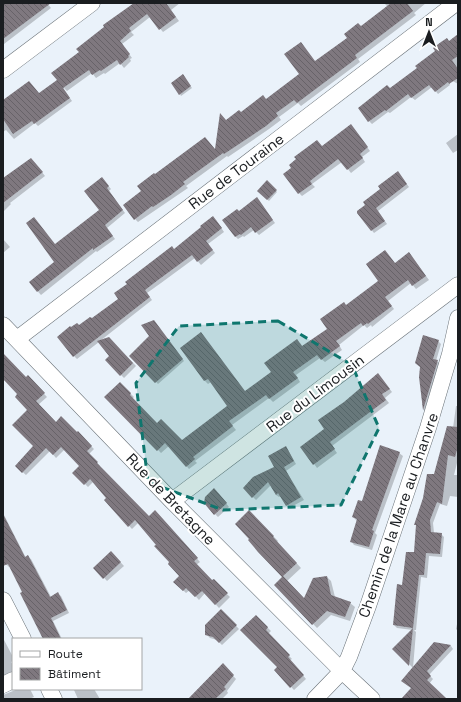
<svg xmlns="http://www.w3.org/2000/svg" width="461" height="702" font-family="'Space Grotesk',sans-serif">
<defs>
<pattern id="building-back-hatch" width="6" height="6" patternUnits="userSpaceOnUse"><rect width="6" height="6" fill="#7f787f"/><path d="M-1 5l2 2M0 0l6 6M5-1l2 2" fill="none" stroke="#676268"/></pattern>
</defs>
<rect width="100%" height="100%" fill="#eaf2fa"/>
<path fill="#0003" d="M 5,3 L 47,3 L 51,8 L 4,44 L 3,4 Z
M 134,3 L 180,3 L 171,10 L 179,21 L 163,32 L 150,17 L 131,32 L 134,35 L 122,44 L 132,58 L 130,59 L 131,61 L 124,68 L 120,63 L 105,74 L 104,73 L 96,78 L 92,73 L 67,91 L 64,88 L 63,88 L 72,101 L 38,126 L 35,123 L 14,139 L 6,130 L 3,132 L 3,102 L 39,94 L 58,80 L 80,52 Z
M 384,3 L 426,3 L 414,13 L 416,15 L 358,59 L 360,62 L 301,106 L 298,103 L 279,117 L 281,120 L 269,129 L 228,157 L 227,156 L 186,186 L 188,188 L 138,222 L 135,219 L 216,151 L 221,115 L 226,121 L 266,100 L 388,7 Z
M 449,42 L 458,43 L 458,84 L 442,75 L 450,85 L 438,94 L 432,87 L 415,100 L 411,97 L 390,113 L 388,112 L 372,124 L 369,121 L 390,89 L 418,69 Z
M 184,77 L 192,88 L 181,96 L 180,94 Z
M 354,129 L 370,151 L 362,157 L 365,162 L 351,173 L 342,162 L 312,184 L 315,187 L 302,196 L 299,193 L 293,168 L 317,141 L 322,147 Z
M 458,134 L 458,150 L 453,153 L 446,143 Z
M 34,162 L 45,176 L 10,203 L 11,204 L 3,212 L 3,180 Z
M 400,175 L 409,187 L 378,211 L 387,224 L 374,233 L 358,213 Z
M 267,181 L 277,192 L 269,201 L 258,191 Z
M 105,182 L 111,189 L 109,191 L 125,213 L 107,228 L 115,239 L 97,252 L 96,251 L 41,295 L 30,283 L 55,262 L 55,245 L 101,211 Z
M 259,201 L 275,223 L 259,235 L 254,230 L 244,237 L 243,236 L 238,239 L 235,236 L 239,212 Z
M 216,220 L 224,232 L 208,244 L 215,253 L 201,265 L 195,258 L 161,283 L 147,293 L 152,300 L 100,341 L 109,338 L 136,366 L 124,378 L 106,360 L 110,357 L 99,342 L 77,359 L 74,356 L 79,326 L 92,320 L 120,299 L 174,250 Z
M 3,239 L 10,247 L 3,253 Z
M 412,257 L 429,280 L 416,289 L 411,283 L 388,301 L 394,309 L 372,327 L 371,325 L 367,328 L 364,325 L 339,345 L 342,350 L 325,362 L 320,358 L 296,375 L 300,382 L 273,402 L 269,398 L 232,425 L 236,430 L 195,461 L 197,463 L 189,469 L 169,446 L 161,453 L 106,397 L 120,383 L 134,397 L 132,399 L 157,424 L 182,442 L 229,406 L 211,382 L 208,384 L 205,381 L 181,349 L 245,392 L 272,372 L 300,343 L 303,347 L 328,329 L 346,306 L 380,281 L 395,264 Z
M 155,323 L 184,361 L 158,384 L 131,356 L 150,336 Z
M 438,341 L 441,344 L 436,361 L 441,364 L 425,412 L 423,409 L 420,377 Z
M 3,355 L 26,379 L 28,377 L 47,397 L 38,405 L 56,423 L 81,436 L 94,449 L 89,454 L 100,466 L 99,467 L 149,517 L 158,514 L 200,562 L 196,565 L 230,597 L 219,608 L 205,593 L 199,600 L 190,590 L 186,593 L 175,582 L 181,576 L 157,545 L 138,523 L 132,529 L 105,500 L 108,498 L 93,482 L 88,487 L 85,484 L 81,466 L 65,449 L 56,458 L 50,451 L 26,475 L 16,466 L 34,446 L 29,410 L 19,394 L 5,380 L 3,382 Z
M 381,378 L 392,392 L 385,398 L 389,403 L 332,446 L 337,453 L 317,468 L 302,447 L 326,429 Z
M 456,406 L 458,406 L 458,459 L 454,475 L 458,475 L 458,497 L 450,496 L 447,506 L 440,504 L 433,523 L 434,533 L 441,534 L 444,537 L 442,557 L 429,556 L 427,578 L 421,577 L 416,630 L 414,630 L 416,632 L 413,668 L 394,649 L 413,630 L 397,628 L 394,625 L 403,586 L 415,554 L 417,527 L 415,524 L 453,428 Z
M 288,450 L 296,464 L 286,471 L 304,500 L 289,508 L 281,496 L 279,497 L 276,495 L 271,485 L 256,500 L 244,488 L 275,467 Z
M 399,453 L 403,456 L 375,533 L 377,535 L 372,550 L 354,545 L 351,541 L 357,521 L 353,517 L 362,502 Z
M 218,493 L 229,507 L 218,517 L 215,514 Z
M 249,511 L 278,541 L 277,542 L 301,568 L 287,581 L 305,600 L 327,577 L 331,581 L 335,597 L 350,603 L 355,607 L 350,621 L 331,615 L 317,628 L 275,585 L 283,577 L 250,539 Z
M 3,513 L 26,558 L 28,557 L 31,559 L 51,597 L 58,594 L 61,596 L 69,613 L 53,621 L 62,639 L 45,639 L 11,566 L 9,567 L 6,564 L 3,558 Z
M 111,552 L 124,566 L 107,581 L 95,568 Z
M 221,610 L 239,629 L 222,645 L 217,640 L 210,638 L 206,634 Z
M 256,616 L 271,631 L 268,634 L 292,659 L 290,660 L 306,679 L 294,690 L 275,670 L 279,667 Z
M 458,619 L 458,631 L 456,629 Z
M 3,638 L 13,657 L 13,661 L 11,662 L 13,665 L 13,674 L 3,679 Z
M 434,643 L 451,646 L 453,649 L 429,675 L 433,679 L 429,684 L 444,699 L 413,699 L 412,689 Z
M 223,665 L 236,679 L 227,691 L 228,693 L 222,699 L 195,699 Z
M 18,689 L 30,689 L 34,697 L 29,699 L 3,699 L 3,695 Z
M 77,689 L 94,689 L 100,699 L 78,699 L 74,690 Z"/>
<path fill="url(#building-back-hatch)" d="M 3,3 L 51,3 L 3,39 Z
M 134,3 L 166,3 L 176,17 L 159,30 L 147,14 L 129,28 L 131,31 L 120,41 L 130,54 L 128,56 L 129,57 L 120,65 L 117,60 L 101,71 L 100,70 L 92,75 L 89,70 L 63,88 L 59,82 L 70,98 L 34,124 L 32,121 L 13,134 L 3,119 L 3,100 L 29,81 L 39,93 L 57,80 L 51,73 L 79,52 L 76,49 L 104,27 L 103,25 Z
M 391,3 L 407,3 L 413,11 L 355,55 L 357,58 L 297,103 L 294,100 L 276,113 L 278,116 L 266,126 L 224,154 L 223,153 L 183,182 L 185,184 L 171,195 L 153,207 L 152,206 L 134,220 L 123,205 L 141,191 L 137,186 L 154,173 L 155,174 L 205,137 L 215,149 L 220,113 L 226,120 L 239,110 L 241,112 L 263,95 L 266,99 L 299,74 L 284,54 L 301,42 L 315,61 L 347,38 L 344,34 L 358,23 L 361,26 Z
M 458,34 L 458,56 L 452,60 L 458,69 L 458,78 L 449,84 L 448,82 L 435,92 L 429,85 L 411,98 L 408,94 L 386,111 L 385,110 L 368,122 L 358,108 L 387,85 L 390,88 L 417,68 L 415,66 L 435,51 L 433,48 L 441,42 L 447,38 L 449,41 Z
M 183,74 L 191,86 L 179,95 L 171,83 Z
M 351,124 L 368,147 L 360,154 L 363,158 L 347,170 L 338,159 L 310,181 L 312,184 L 298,194 L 283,174 L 291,168 L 289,165 L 296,159 L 294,157 L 317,140 L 322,146 Z
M 31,158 L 43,172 L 3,203 L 3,178 Z
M 398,171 L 407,184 L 376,208 L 385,221 L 371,231 L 357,213 L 357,211 L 365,205 L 363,202 L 380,189 L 378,186 Z
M 102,177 L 109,186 L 107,188 L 123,210 L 105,225 L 113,236 L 93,250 L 93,248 L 37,292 L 29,282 L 54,262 L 26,223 L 34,217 L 55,244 L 99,210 L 84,191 Z
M 267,180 L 277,190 L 267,200 L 257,191 Z
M 257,197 L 273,220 L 255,233 L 251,227 L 241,235 L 240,234 L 235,237 L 222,220 L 237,209 L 239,211 Z
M 213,216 L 222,228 L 206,241 L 213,250 L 197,262 L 192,255 L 158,280 L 145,290 L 150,297 L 73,357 L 57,337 L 70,326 L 71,327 L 77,323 L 79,325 L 90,317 L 92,318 L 118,299 L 114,293 L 127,284 L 125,282 L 172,246 L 174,249 L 201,227 L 200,226 Z
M 385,250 L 395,263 L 409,252 L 426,276 L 412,286 L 408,280 L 385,297 L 392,306 L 368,324 L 367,323 L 363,326 L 361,323 L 336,341 L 340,346 L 321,360 L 317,355 L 293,372 L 298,378 L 269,399 L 266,395 L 229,421 L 233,426 L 193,457 L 195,459 L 186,467 L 165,443 L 157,451 L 104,397 L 120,382 L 131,393 L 130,395 L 157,423 L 161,419 L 182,440 L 227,406 L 208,379 L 204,381 L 180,348 L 201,332 L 245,391 L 271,372 L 264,363 L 297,339 L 302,346 L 327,329 L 320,319 L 344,302 L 346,305 L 378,281 L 366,264 Z
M 154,320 L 183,359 L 155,383 L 129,356 L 149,336 L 141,325 Z
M 423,335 L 439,340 L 433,359 L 438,360 L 423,410 L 419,377 L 420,367 L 415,363 Z
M 109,337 L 133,363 L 120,376 L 105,360 L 109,356 L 97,341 Z
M 3,353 L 26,377 L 28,375 L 45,393 L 36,401 L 56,422 L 61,416 L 77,432 L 78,431 L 92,446 L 87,451 L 98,462 L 97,463 L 149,516 L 155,510 L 198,558 L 194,561 L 212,580 L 214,579 L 228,593 L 215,605 L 202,591 L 195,597 L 186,588 L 183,591 L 173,582 L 179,576 L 168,564 L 169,562 L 154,546 L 156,545 L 135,520 L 128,527 L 104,500 L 106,498 L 90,479 L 84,485 L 72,473 L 79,466 L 61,447 L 53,455 L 46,448 L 22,473 L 15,466 L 33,446 L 12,425 L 27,410 L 15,397 L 17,394 L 3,379 Z
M 378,373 L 390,389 L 382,394 L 386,400 L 330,442 L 335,449 L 313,465 L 300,447 L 324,429 L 318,420 L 344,402 Z
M 447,426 L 458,427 L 458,446 L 455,457 L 448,455 L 442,504 L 437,502 L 430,520 L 431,532 L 442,533 L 440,554 L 426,553 L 424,575 L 419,575 L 413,628 L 393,625 L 397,584 L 402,585 L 406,552 L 414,552 L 416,525 L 414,525 L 423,498 L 427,474 L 434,474 Z
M 380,445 L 400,452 L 372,530 L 374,531 L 369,547 L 350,542 L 357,519 L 352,517 L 358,500 L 362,501 Z
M 286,446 L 294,461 L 284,467 L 301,497 L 286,506 L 278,493 L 276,495 L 268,482 L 252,498 L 243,488 L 253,477 L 274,467 L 268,456 Z
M 214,488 L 227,503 L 214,515 L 204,503 L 205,497 Z
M 249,510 L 274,536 L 273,537 L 297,563 L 283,576 L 304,598 L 313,578 L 327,576 L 331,595 L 351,602 L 345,617 L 327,611 L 312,625 L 274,585 L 282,577 L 258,552 L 248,540 L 249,539 L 235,524 Z
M 3,514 L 25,557 L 28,555 L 50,597 L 58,592 L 67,610 L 51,618 L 61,639 L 43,639 L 20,593 L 22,592 L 8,564 L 3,566 Z
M 111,551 L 121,562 L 103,579 L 93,568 Z
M 221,609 L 237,625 L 219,643 L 213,637 L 205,635 L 205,625 Z
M 256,615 L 268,627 L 266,630 L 290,655 L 288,657 L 304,675 L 290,688 L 274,670 L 277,667 L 240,630 Z
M 413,628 L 409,666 L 392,649 Z
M 434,642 L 451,645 L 427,671 L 431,676 L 427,680 L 447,699 L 401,699 L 411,688 L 401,681 Z
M 223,663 L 234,675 L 224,687 L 226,689 L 215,699 L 188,699 Z"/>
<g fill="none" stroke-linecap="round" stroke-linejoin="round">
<g stroke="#6a7278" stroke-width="17">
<path id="street" d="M 3,70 L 92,3
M 3,325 L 172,501 L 342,671 L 372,699
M 17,339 L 456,3
M 172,501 L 458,285
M 3,600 L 23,639
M 3,685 L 13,680
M 49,689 L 54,699
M 315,699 L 342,671 L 349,657 L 368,606 L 428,428 L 450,354 L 458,318"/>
</g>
<use href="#street" stroke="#fff" stroke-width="16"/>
</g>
<path fill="#0f766e" fill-opacity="0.2" stroke="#0f766e" stroke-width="3" stroke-dasharray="8 5" stroke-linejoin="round" d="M 278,321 L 352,365 L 379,428 L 341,505 L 223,510 L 148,482 L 136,383 L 179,326 Z"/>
<g text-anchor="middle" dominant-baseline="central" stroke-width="4" stroke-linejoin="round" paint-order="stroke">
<g font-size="15" fill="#1a1d20" stroke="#fff">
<text transform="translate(236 171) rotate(-37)">Rue de Touraine</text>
<text transform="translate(315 393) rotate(-37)">Rue du Limousin</text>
<text transform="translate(171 499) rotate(46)">Rue de Bretagne</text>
<text transform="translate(398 515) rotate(-71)">Chemin de la Mare au Chanvre</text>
</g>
</g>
<rect width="461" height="702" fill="none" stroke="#1a1d20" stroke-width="8"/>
<rect x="12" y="638" width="130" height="52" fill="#ffffff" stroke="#a3a5a6"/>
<rect x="20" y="651" width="20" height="6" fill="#ffffff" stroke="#a3a5a6"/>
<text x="48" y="658" font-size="12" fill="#1a1d20">Route</text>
<rect x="20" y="668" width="20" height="12" fill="url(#building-back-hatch)" stroke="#a3a5a6"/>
<text x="48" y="678" font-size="12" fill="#1a1d20">Bâtiment</text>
<g transform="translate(429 32)" stroke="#ffffff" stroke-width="3" paint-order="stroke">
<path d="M0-3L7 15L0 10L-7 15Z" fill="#1a1d20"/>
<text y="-6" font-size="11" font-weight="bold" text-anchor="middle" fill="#1a1d20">N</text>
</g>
</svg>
